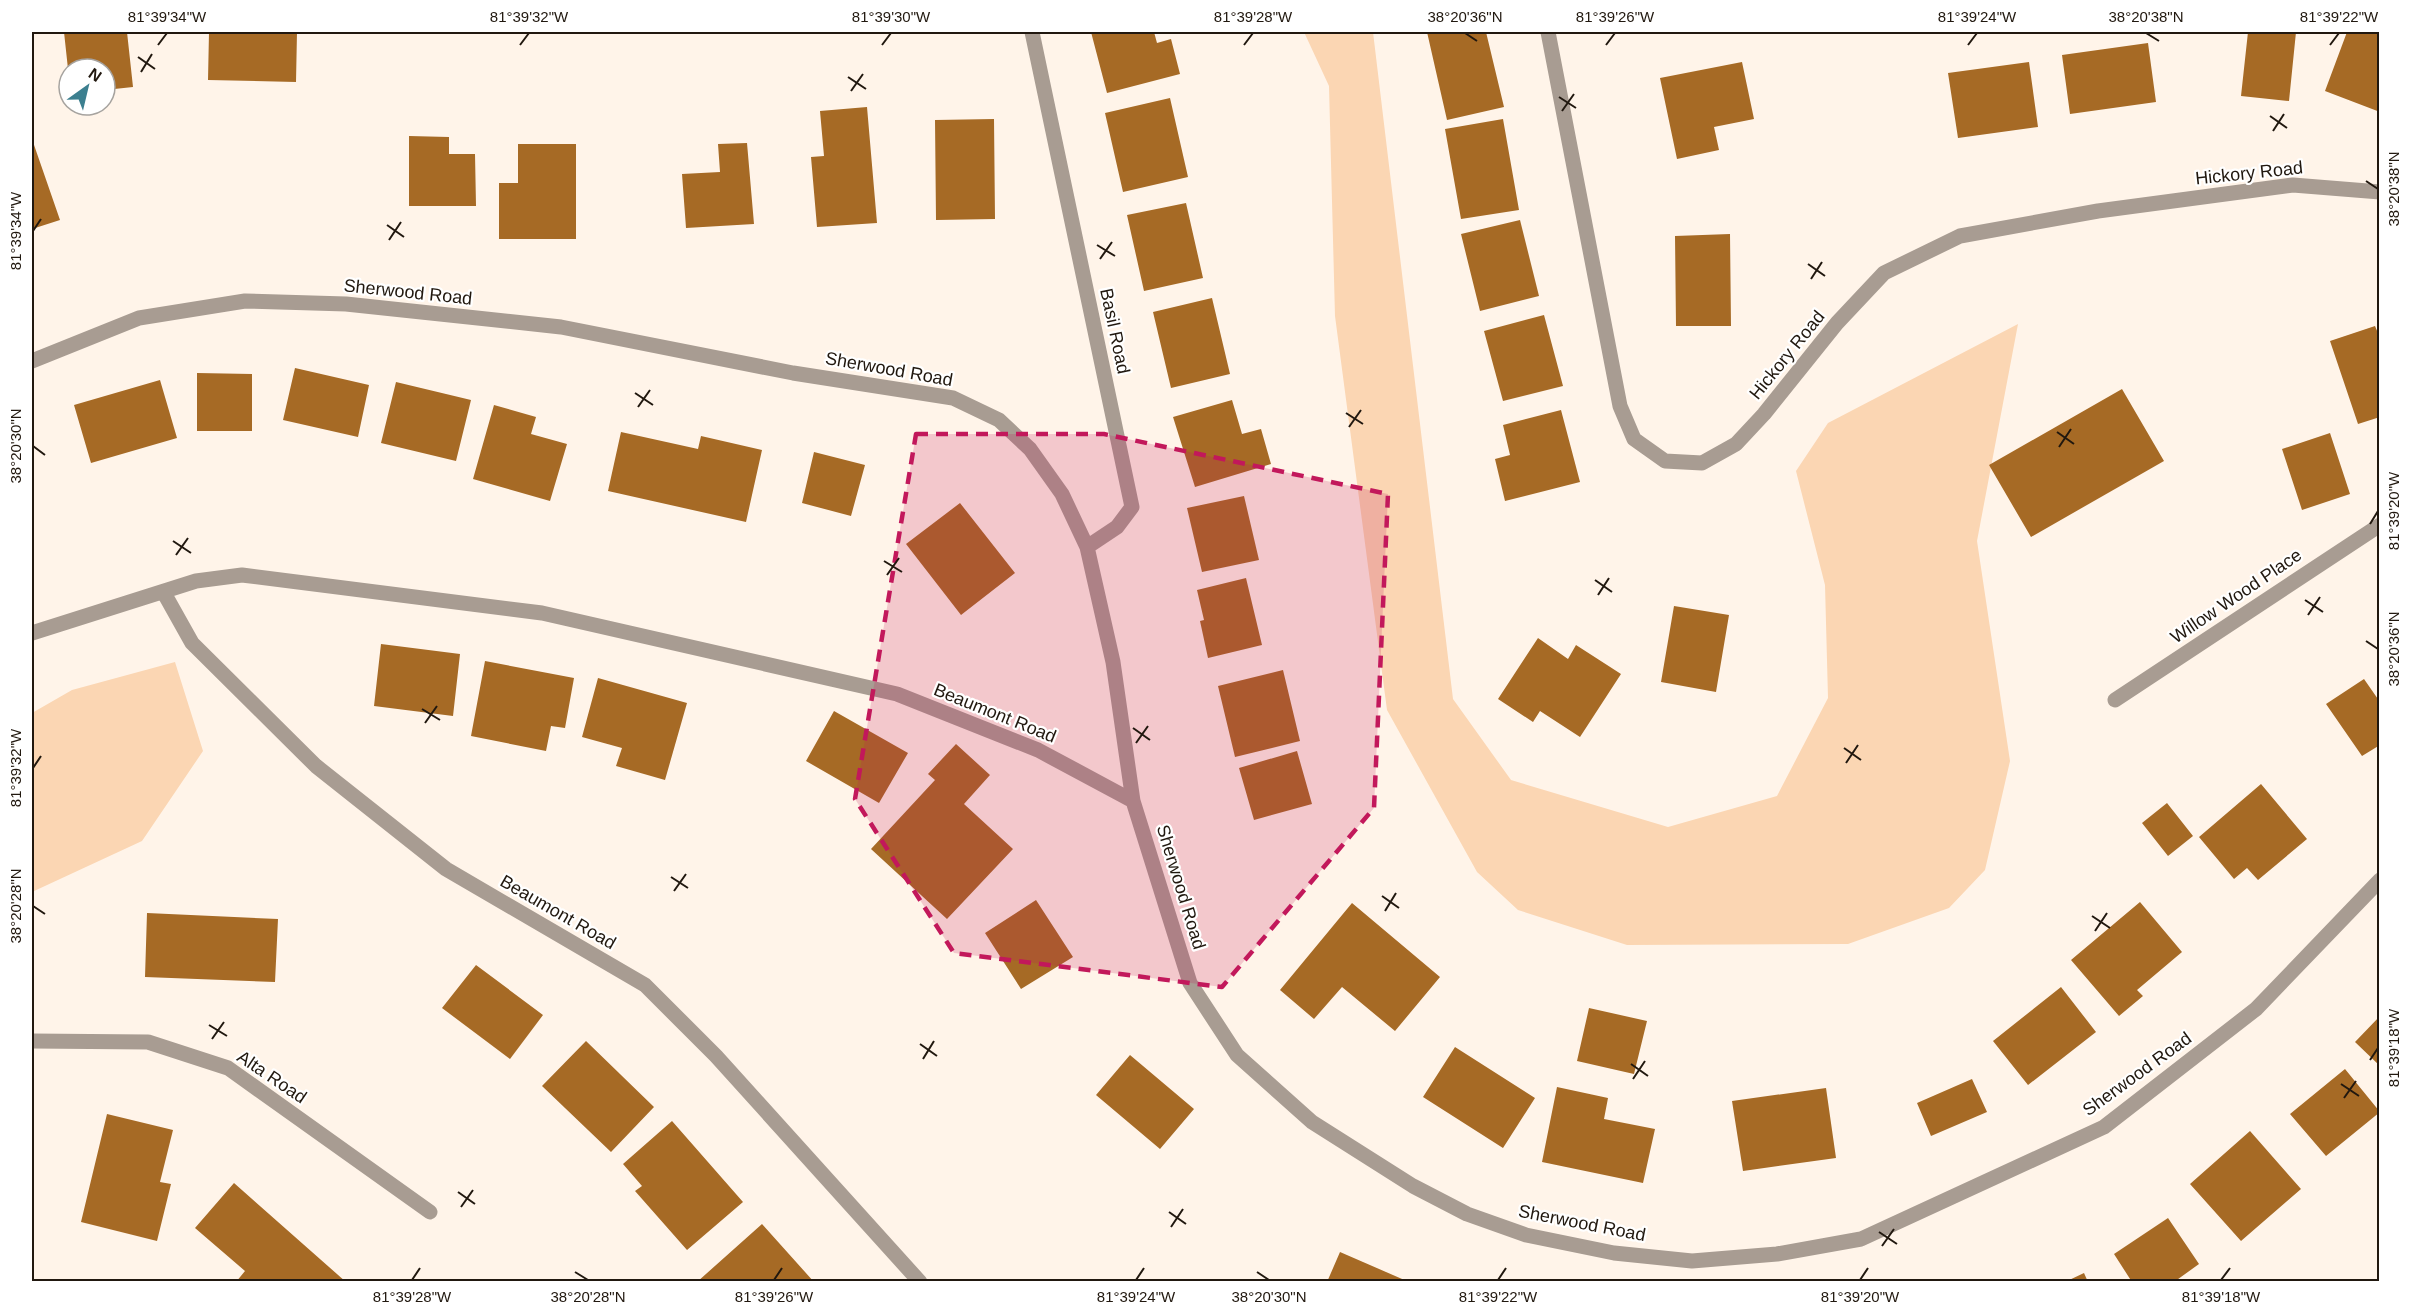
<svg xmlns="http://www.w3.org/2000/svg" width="2411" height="1313" font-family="Helvetica,sans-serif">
<rect width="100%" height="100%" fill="#fff4e9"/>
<path fill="#fbd6b3" d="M 1304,32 L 1373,32 L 1453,699 L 1511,780 L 1668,827 L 1777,796 L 1828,698 L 1825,585 L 1796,471 L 1828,423 L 2018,324 L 1977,541 L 2010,761 L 1985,870 L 1949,908 L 1848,944 L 1627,945 L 1518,910 L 1477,872 L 1387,710 L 1335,316 L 1329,86 Z
M 175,662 L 203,751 L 142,841 L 32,892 L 32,713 L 72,690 Z"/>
<path fill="#a66a25" d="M 64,32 L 127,32 L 133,87 L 105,90 L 105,69 L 68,69 Z
M 209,32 L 297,32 L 296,82 L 208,80 Z
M 1091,32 L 1154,32 L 1157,43 L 1171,39 L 1180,74 L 1107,93 Z
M 1427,32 L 1486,32 L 1504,107 L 1447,120 Z
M 2248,32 L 2296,32 L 2289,101 L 2241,96 Z
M 2347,32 L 2380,32 L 2380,112 L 2325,91 Z
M 2148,43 L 2156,102 L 2070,114 L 2062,55 Z
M 1742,62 L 1754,119 L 1714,127 L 1719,150 L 1677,159 L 1660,78 Z
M 2029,62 L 2038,127 L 1958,138 L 1948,73 Z
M 1170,98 L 1188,177 L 1123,192 L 1105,113 Z
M 867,107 L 877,223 L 817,227 L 811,157 L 824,156 L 820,111 Z
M 994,119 L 995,219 L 936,220 L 935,120 Z
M 1503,119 L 1519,210 L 1461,219 L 1445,129 Z
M 409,136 L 449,137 L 449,154 L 475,154 L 476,206 L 409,206 Z
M 33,142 L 60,220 L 32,229 L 32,143 Z
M 747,143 L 754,224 L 686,228 L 682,174 L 720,172 L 718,144 Z
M 518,144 L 576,144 L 576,239 L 499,239 L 499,183 L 518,183 Z
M 1186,203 L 1203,278 L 1144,291 L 1127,215 Z
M 1520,220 L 1539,296 L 1480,311 L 1461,234 Z
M 1730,234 L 1731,326 L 1676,326 L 1675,236 Z
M 1212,298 L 1230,374 L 1171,388 L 1153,312 Z
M 1544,315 L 1563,386 L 1503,401 L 1484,331 Z
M 2375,326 L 2380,338 L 2380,417 L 2358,424 L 2330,341 Z
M 295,368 L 369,385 L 358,437 L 283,420 Z
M 197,373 L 252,374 L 252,431 L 197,431 Z
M 160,380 L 177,438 L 91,463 L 74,405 Z
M 396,382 L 471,400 L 456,461 L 381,443 Z
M 2122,389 L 2164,461 L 2031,537 L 1989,465 Z
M 1232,400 L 1242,434 L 1261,429 L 1271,464 L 1195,487 L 1173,417 Z
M 494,405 L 536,417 L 531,434 L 567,444 L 550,501 L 473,479 Z
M 1561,410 L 1580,482 L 1505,501 L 1495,459 L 1510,455 L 1503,425 Z
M 621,432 L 698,449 L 701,436 L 762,450 L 746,522 L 608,491 Z
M 2330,433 L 2350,494 L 2302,510 L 2282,449 Z
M 814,452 L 865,465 L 851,516 L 802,503 Z
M 1244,496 L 1259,560 L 1202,572 L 1187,508 Z
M 960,503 L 1015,573 L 961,615 L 906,544 Z
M 1246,578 L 1262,645 L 1208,658 L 1200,621 L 1204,620 L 1197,590 Z
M 1674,606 L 1729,615 L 1716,692 L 1661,682 Z
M 1538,638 L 1568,659 L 1576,645 L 1621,674 L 1580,737 L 1540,711 L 1533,722 L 1498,699 Z
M 381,644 L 460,654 L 453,716 L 374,706 Z
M 485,661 L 574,678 L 565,728 L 551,726 L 546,751 L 471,736 Z
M 1283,670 L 1300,741 L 1235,757 L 1218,686 Z
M 598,678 L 687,703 L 665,780 L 616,766 L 622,748 L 582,737 Z
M 2364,679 L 2380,702 L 2380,745 L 2362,756 L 2326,704 Z
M 834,711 L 908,753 L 879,803 L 806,761 Z
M 956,744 L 990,775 L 964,804 L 1013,849 L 947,919 L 871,849 L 935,780 L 928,774 Z
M 1297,751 L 1312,804 L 1254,820 L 1239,768 Z
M 2261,784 L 2307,839 L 2258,880 L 2247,868 L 2234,879 L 2199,837 Z
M 2167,803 L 2193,836 L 2168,856 L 2142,823 Z
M 1036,900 L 1073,957 L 1021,989 L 985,933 Z
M 2140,902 L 2182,952 L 2137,990 L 2143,996 L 2119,1016 L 2071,960 Z
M 1352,903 L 1440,977 L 1395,1031 L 1342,987 L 1314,1019 L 1280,990 Z
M 147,913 L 278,919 L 275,982 L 145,977 Z
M 476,965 L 543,1015 L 510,1059 L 442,1008 Z
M 2061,987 L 2096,1032 L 2028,1085 L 1993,1041 Z
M 1589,1008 L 1647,1021 L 1634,1074 L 1577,1061 Z
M 2380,1016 L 2380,1066 L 2355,1042 Z
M 586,1041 L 654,1107 L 611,1152 L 542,1086 Z
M 1455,1047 L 1535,1098 L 1503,1148 L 1423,1097 Z
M 1130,1055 L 1194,1109 L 1160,1149 L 1096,1095 Z
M 2345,1069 L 2380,1112 L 2326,1156 L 2290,1114 Z
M 1972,1079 L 1987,1112 L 1931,1136 L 1917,1103 Z
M 1557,1087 L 1608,1098 L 1604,1119 L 1655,1129 L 1643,1183 L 1542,1162 Z
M 1826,1088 L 1836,1158 L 1743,1171 L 1732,1101 Z
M 107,1114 L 173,1130 L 160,1182 L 171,1184 L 157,1241 L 81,1222 Z
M 672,1121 L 743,1202 L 687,1250 L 635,1191 L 642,1186 L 623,1164 Z
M 2250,1131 L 2301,1189 L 2241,1241 L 2190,1184 Z
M 234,1183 L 346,1282 L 236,1282 L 245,1271 L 195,1228 Z
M 2168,1218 L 2199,1264 L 2174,1282 L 2132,1282 L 2114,1254 Z
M 762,1224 L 814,1282 L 697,1282 Z
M 1340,1252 L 1409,1282 L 1327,1282 Z
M 2084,1273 L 2088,1282 L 2065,1282 Z"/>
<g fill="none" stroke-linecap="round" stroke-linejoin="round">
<path stroke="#a89c92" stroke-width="15" d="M 1032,32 L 1132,507 L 1117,527 L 1087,547
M 1548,32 L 1620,406 L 1634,439 L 1665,461 L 1702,463 L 1736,444 L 1764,414 L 1837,323 L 1884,273 L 1960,236 L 2098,211 L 2293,185 L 2380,192
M 32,361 L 139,318 L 245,301 L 346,304 L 561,327 L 793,373 L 953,398 L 999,420 L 1030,449 L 1062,494 L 1087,547 L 1113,662 L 1133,801 L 1190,983 L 1237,1055 L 1312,1122 L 1413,1186 L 1467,1214 L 1526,1235 L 1614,1253 L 1692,1261 L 1777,1254 L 1861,1239 L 2104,1127 L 2256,1009 L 2380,880
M 164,593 L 192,643 L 316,766 L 446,869 L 645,985 L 716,1056 L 920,1282
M 32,633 L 196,581 L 242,575 L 542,613 L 897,694 L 1038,750 L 1133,801
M 2115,700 L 2380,525
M 32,1041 L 148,1042 L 228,1068 L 430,1212"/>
</g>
<path fill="#c2185b" fill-opacity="0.2" stroke="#c2185b" stroke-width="4.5" stroke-dasharray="12 8" stroke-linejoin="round" d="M 916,434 L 1104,434 L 1388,494 L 1374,808 L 1222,987 L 954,953 L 855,799 Z"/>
<path fill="none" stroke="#21180f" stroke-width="2" d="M 1465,33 L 1477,41M 2146,33 L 2159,41M 158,45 L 167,33M 520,45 L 529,33M 882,45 L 891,33M 1244,45 L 1253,33M 1606,45 L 1615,33M 1968,45 L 1977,33M 2330,45 L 2339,33M 138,57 L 155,69M 141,72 L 152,54M 848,77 L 866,89M 851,91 L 863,74M 1559,97 L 1576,108M 1562,111 L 1574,94M 2270,116 L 2287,128M 2273,131 L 2284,114M 2366,181 L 2378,189M 387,225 L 404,237M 33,231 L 41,219M 389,240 L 401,222M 1097,245 L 1115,256M 1100,259 L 1112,242M 1808,264 L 1825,276M 1811,279 L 1822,262M 635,393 L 653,405M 638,407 L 650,390M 1346,413 L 1363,424M 1349,427 L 1361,410M 2057,432 L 2074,444M 33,446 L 45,455M 2059,447 L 2071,429M 2370,524 L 2378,511M 173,541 L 191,553M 176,555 L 188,538M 884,561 L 902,572M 887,575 L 899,558M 1595,580 L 1612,592M 1598,595 L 1609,578M 2305,600 L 2323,612M 2308,615 L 2320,597M 2366,641 L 2378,649M 422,709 L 440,720M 425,723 L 437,706M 1133,728 L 1150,740M 1136,743 L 1148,726M 1844,748 L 1861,760M 1846,763 L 1858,745M 33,768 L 41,756M 671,877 L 688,888M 674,891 L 686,874M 1382,896 L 1399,908M 33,906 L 45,914M 1385,911 L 1396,893M 2092,916 L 2110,928M 2095,931 L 2107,913M 209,1025 L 227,1036M 212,1039 L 224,1022M 920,1044 L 937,1056M 923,1059 L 934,1041M 2370,1060 L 2378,1048M 1631,1064 L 1648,1076M 1633,1079 L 1645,1061M 2341,1084 L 2359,1096M 2344,1098 L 2356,1081M 458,1192 L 475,1204M 461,1207 L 473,1190M 1169,1212 L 1186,1224M 1171,1227 L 1183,1209M 1879,1232 L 1897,1244M 1882,1246 L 1894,1229M 575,1272 L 588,1280M 1257,1272 L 1269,1280M 412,1280 L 420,1268M 774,1280 L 782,1268M 1136,1280 L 1144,1268M 1498,1280 L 1506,1268M 1860,1280 L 1868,1268M 2221,1280 L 2230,1268"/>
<g text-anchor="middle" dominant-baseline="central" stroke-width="4.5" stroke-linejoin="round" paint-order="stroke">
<g font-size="18" fill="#21180f" stroke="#fff">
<text transform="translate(2249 173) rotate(-6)">Hickory Road</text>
<text transform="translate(408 292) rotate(6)">Sherwood Road</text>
<text transform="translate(1115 331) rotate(78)">Basil Road</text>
<text transform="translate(1787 355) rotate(-51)">Hickory Road</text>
<text transform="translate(889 369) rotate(10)">Sherwood Road</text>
<text transform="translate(2236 596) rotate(-34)">Willow Wood Place</text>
<text transform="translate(995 713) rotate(22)">Beaumont Road</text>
<text transform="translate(1181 887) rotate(73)">Sherwood Road</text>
<text transform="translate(558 912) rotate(30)">Beaumont Road</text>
<text transform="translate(2137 1074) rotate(-36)">Sherwood Road</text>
<text transform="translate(272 1077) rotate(34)">Alta Road</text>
<text transform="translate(1582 1223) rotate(11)">Sherwood Road</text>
</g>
</g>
<rect width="2411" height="1313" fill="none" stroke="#ffffff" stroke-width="66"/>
<g transform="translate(87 87) rotate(34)"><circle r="28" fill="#ffffff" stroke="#a6a39f" stroke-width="1.5"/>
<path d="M0-4.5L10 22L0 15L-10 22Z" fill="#3c7f8f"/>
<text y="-9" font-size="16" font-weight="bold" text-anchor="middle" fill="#21180f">N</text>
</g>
<rect x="33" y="33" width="2345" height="1247" fill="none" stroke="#21180f" stroke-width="2"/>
<g font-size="15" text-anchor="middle" fill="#21180f">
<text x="167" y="22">81°39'34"W</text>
<text x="529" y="22">81°39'32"W</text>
<text x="891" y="22">81°39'30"W</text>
<text x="1253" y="22">81°39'28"W</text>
<text x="1465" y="22">38°20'36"N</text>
<text x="1615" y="22">81°39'26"W</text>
<text x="1977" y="22">81°39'24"W</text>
<text x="2146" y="22">38°20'38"N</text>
<text x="2339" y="22">81°39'22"W</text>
<text transform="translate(2394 189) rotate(-90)" y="5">38°20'38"N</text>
<text transform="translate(16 231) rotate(-90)" y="5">81°39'34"W</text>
<text transform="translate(16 446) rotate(-90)" y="5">38°20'30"N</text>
<text transform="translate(2394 511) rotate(-90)" y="5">81°39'20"W</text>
<text transform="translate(2394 649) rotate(-90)" y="5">38°20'36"N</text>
<text transform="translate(16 768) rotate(-90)" y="5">81°39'32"W</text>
<text transform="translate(16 906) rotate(-90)" y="5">38°20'28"N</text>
<text transform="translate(2394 1048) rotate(-90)" y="5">81°39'18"W</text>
<text x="412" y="1302">81°39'28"W</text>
<text x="588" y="1302">38°20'28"N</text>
<text x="774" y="1302">81°39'26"W</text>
<text x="1136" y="1302">81°39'24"W</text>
<text x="1269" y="1302">38°20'30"N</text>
<text x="1498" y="1302">81°39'22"W</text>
<text x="1860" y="1302">81°39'20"W</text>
<text x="2221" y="1302">81°39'18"W</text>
</g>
</svg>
